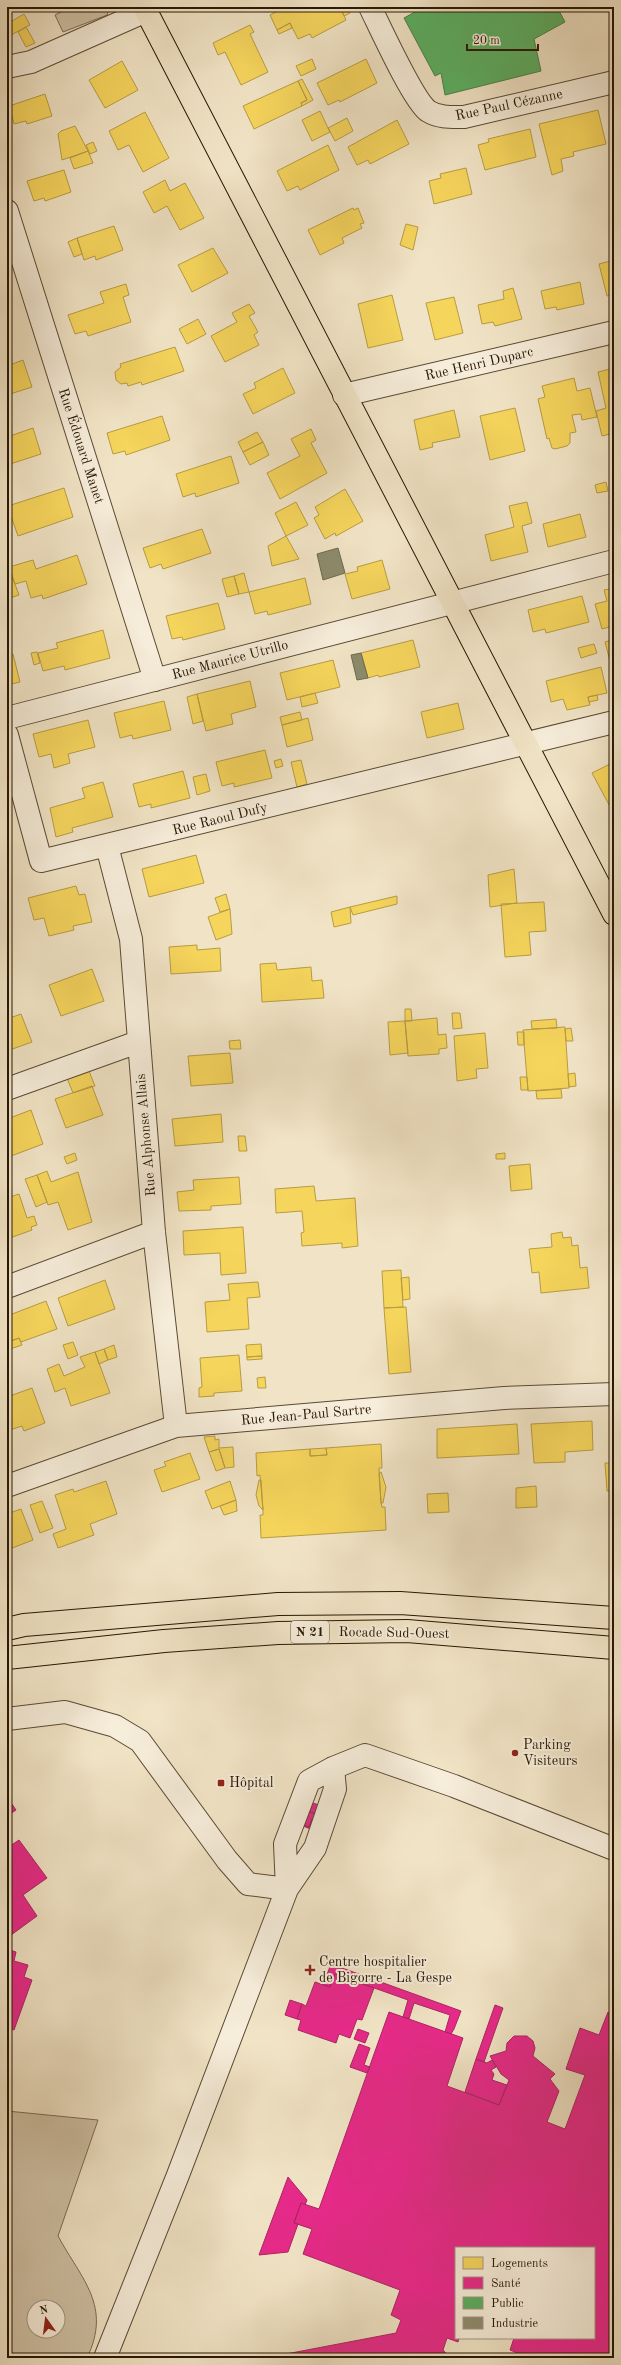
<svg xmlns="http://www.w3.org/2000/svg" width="621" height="2365" font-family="'Old Standard TT',serif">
<rect width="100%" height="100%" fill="#f1e4c6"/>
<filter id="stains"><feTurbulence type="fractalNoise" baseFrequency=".005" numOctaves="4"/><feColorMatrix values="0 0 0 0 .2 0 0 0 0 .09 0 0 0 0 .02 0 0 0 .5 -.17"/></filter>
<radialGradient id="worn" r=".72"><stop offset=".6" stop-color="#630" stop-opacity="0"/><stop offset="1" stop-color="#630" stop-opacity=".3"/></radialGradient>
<path fill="#cfc1a5" stroke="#7b6c54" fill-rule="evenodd" d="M 70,7 L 110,7 L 107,15 L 63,32 L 55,15 Z
M 7,2111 L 98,2120 L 58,2236 C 82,2280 112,2306 87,2358 L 7,2358 ZM 34,2307 L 58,2307 L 58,2331 L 34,2331 Z"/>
<path fill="#f6d55c" stroke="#b89c42" d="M 286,7 L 297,7 L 299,12 L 309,7 L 340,7 L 346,20 L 312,38 L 310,34 L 298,39 L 290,23 L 277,30 L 270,15 Z
M 340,7 L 347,7 L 350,13 L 344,16 Z
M 24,14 L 30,25 L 11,35 L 7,24 Z
M 290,23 L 292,28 L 279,34 L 277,30 Z
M 250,25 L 254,32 L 250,34 L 268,72 L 241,85 L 225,52 L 218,55 L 213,43 Z
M 26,27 L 35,43 L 26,47 L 18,32 Z
M 312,59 L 316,69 L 301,76 L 296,66 Z
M 366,59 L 377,83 L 340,102 L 339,100 L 328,105 L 317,83 Z
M 122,61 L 138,90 L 105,108 L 89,80 Z
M 302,79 L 313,100 L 302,106 L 301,103 L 307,100 L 298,81 Z
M 298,81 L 307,100 L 301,103 L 302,106 L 254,129 L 243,106 Z
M 45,94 L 52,116 L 27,124 L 26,121 L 14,124 L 9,106 Z
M 614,107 L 614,127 L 609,109 Z
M 598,110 L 606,144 L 573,152 L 574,156 L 561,159 L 563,171 L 552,175 L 539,124 Z
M 320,111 L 330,132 L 312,141 L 302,120 Z
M 145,112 L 169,158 L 143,172 L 129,145 L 118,150 L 109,131 Z
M 347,118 L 353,131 L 335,141 L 328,128 Z
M 397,120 L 409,144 L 370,164 L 368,160 L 357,165 L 348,147 Z
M 75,126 L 88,151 L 62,160 L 58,134 L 61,131 Z
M 530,129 L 536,157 L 485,170 L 478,145 L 489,142 L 488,139 Z
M 93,142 L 97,151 L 90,154 L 86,145 Z
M 328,145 L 339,170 L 300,190 L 298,186 L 287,191 L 277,171 Z
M 88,151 L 93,163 L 74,169 L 70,158 Z
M 466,168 L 472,194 L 434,204 L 429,181 L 441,178 L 440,174 Z
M 64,170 L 71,192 L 45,201 L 44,198 L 34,201 L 27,181 Z
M 165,180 L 170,191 L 185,183 L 204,218 L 180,230 L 167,206 L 154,213 L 143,192 Z
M 353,208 L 354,210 L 358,208 L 364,223 L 360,224 L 362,228 L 342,238 L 344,243 L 320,255 L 308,230 Z
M 406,224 L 418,227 L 413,250 L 400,245 Z
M 114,226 L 123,250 L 96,260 L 95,256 L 84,260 L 77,238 Z
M 77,238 L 82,254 L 74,257 L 68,242 Z
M 213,248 L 228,273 L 192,292 L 178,265 Z
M 614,260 L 614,295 L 607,296 L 599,264 Z
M 580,282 L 584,304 L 557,310 L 556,307 L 545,309 L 541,291 Z
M 126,284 L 129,295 L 123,297 L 131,322 L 88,336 L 86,331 L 75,334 L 68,315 L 104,303 L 100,292 Z
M 513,288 L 522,319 L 495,326 L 493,322 L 482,324 L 478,305 L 504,299 L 503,291 Z
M 392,295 L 403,340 L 368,348 L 358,304 Z
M 454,297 L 463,333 L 435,340 L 426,303 Z
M 249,304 L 255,313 L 249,316 L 258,332 L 254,335 L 259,345 L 225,362 L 211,336 L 237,322 L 232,313 Z
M 7,308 L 12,323 L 7,324 Z
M 198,319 L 206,334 L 187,344 L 179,329 Z
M 175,347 L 184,371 L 142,385 L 141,382 L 128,386 L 127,383 L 121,384 L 116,380 L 115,372 L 121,367 L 120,364 Z
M 23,360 L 32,387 L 7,395 L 7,366 Z
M 283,368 L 295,393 L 253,414 L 243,394 L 256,388 L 254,383 Z
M 614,368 L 614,416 L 610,417 L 614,433 L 602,436 L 596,411 L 606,408 L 598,372 Z
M 574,378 L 577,391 L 590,388 L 597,417 L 582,420 L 581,414 L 572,415 L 576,432 L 570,433 L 570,443 L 567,446 L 555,449 L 552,448 L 549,438 L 547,439 L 538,399 L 545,397 L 542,386 Z
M 515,408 L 525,451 L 490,460 L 480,416 Z
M 454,410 L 460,437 L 432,443 L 433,447 L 420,450 L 414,420 Z
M 162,416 L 170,440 L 126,455 L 125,451 L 113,454 L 107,433 Z
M 33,428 L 41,454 L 7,465 L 7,437 Z
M 311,429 L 316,440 L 311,443 L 327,473 L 280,499 L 267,473 L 300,456 L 291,439 Z
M 257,432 L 263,442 L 243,452 L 238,442 Z
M 263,442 L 269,455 L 250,465 L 243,452 Z
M 231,456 L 239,483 L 196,497 L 195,493 L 183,497 L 176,474 Z
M 606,482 L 608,491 L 597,493 L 595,485 Z
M 64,488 L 73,517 L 18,536 L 11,516 L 7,518 L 7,496 L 11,505 Z
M 345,489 L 363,521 L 336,536 L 335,533 L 325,539 L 314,518 L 319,515 L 315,507 Z
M 296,502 L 308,525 L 286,536 L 275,513 Z
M 527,502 L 532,523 L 522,526 L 528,552 L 491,561 L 485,535 L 514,527 L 509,506 Z
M 614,502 L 614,524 L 609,503 Z
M 580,514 L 586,537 L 548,547 L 543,524 Z
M 202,529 L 211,553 L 163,569 L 161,564 L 150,568 L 143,548 Z
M 286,536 L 299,559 L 272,566 L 268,546 Z
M 77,555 L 87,584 L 43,599 L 42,595 L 31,598 L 26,581 L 15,584 L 9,567 L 33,560 L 36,569 Z
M 382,560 L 390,589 L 352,599 L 345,574 L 358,571 L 357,567 Z
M 7,563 L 19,595 L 7,599 Z
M 244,573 L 249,592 L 239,594 L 234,576 Z
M 234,576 L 239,594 L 227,597 L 222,579 Z
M 305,578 L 311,604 L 268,615 L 267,611 L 255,614 L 249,592 Z
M 614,588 L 613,626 L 602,629 L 595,604 L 607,601 L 604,590 Z
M 582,596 L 589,622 L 546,633 L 545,629 L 533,632 L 528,610 Z
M 218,603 L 225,629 L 183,640 L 182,637 L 172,639 L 166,616 Z
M 103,630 L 110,658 L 65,670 L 64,666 L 43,671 L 38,653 L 58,648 L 56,643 Z
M 614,639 L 614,660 L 610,661 L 605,642 Z
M 413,640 L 420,667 L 379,677 L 378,675 L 368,678 L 361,653 Z
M 594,644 L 597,653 L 581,658 L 578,648 Z
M 37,652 L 40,663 L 34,665 L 31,653 Z
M 13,654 L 20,682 L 7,685 L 7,656 Z
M 333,660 L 340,687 L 287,700 L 280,673 Z
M 601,667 L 607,693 L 588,697 L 590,705 L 567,710 L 563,699 L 551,702 L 546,681 Z
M 250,681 L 256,707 L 231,714 L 233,724 L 206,731 L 197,694 Z
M 315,693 L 318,703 L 302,707 L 300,697 Z
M 197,694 L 203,721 L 193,724 L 187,697 Z
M 597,695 L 598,700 L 589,702 L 588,697 Z
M 164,701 L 171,730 L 133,739 L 132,735 L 120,738 L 114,713 Z
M 458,703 L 464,729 L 427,738 L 421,712 Z
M 300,712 L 302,720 L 282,725 L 280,717 Z
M 308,718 L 313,740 L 287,747 L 282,725 Z
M 88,720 L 95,747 L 68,754 L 70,763 L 54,768 L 51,754 L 39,757 L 33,734 Z
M 265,750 L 272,778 L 234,787 L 234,783 L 222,786 L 216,762 Z
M 281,759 L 283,766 L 276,768 L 274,761 Z
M 301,760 L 307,784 L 297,787 L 291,762 Z
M 614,762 L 614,814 L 592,773 Z
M 183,771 L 190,798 L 151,808 L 151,804 L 139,807 L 133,784 Z
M 206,774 L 210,791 L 197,795 L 193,777 Z
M 103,782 L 113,817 L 72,828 L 73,832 L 56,837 L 50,808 L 85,798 L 82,788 Z
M 196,855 L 204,883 L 149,897 L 142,869 Z
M 514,869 L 517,903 L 490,907 L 488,875 Z
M 76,886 L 79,895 L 85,894 L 92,922 L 73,926 L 74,930 L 49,936 L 44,918 L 34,920 L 28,898 Z
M 226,894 L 230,909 L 220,912 L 215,898 Z
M 397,896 L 397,904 L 353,915 L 350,907 Z
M 544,902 L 546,931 L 529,932 L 531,955 L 505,957 L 501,904 Z
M 350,907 L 351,923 L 334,927 L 331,912 Z
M 230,909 L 232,934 L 216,940 L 208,917 Z
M 197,945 L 197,950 L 220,948 L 221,971 L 171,974 L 169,947 Z
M 276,963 L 277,970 L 311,967 L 312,981 L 322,980 L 324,998 L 262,1002 L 260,964 Z
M 92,969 L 104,1001 L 61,1016 L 49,985 Z
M 405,1009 L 411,1009 L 412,1021 L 405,1021 Z
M 452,1013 L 460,1013 L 462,1028 L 453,1029 Z
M 21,1014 L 32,1042 L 7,1051 L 7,1019 Z
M 437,1018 L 438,1035 L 446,1034 L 447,1048 L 439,1049 L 439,1054 L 408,1056 L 405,1021 Z
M 556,1019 L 557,1028 L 532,1029 L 531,1021 Z
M 405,1021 L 408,1053 L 390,1055 L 388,1022 Z
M 565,1027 L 569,1088 L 528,1091 L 523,1030 Z
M 571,1028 L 573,1041 L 566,1041 L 565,1029 Z
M 517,1032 L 524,1032 L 524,1045 L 518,1045 Z
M 485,1033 L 488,1068 L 476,1069 L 477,1078 L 457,1081 L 454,1036 Z
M 240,1040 L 241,1049 L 230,1049 L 229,1041 Z
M 230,1053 L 233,1083 L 191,1086 L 188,1056 Z
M 89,1071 L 95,1086 L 73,1093 L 67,1078 Z
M 575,1073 L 576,1086 L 569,1087 L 568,1074 Z
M 520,1077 L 527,1077 L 528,1090 L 521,1090 Z
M 92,1086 L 103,1115 L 66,1128 L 55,1099 Z
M 561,1089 L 562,1098 L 537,1099 L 536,1091 Z
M 31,1110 L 43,1144 L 11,1156 L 7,1146 L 7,1119 Z
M 221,1114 L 223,1142 L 175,1146 L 172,1119 Z
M 238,1136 L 245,1136 L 247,1151 L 239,1151 Z
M 75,1153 L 77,1160 L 67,1164 L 64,1157 Z
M 505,1153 L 505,1159 L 496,1159 L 496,1154 Z
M 530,1164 L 532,1189 L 511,1191 L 509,1166 Z
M 47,1171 L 51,1182 L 78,1172 L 92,1222 L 68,1230 L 58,1202 L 48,1205 L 37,1175 Z
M 37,1175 L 47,1202 L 36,1207 L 25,1179 Z
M 239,1177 L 241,1204 L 211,1206 L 211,1210 L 179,1211 L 177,1192 L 194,1190 L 193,1180 Z
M 314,1186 L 316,1201 L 355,1198 L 358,1246 L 342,1248 L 342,1243 L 302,1246 L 301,1233 L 304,1232 L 302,1211 L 276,1213 L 275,1189 Z
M 19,1194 L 27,1218 L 34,1216 L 37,1225 L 31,1227 L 32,1230 L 7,1239 L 7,1198 Z
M 243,1227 L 246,1273 L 221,1275 L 220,1253 L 184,1255 L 183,1231 Z
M 562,1232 L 563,1238 L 571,1237 L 572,1246 L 578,1245 L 580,1268 L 587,1267 L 589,1288 L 541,1293 L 539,1272 L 532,1273 L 529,1249 L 552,1247 L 551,1234 Z
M 401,1270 L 403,1307 L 384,1308 L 382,1271 Z
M 409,1277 L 410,1299 L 403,1300 L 401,1278 Z
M 105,1280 L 115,1309 L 68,1326 L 58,1298 Z
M 258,1282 L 260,1297 L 247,1298 L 249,1329 L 207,1332 L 205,1302 L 230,1300 L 228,1284 Z
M 46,1301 L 57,1329 L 21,1342 L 19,1338 L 8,1342 L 7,1316 Z
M 406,1307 L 411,1372 L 389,1374 L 384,1308 Z
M 19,1338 L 22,1345 L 10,1349 L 8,1342 Z
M 73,1342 L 78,1355 L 68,1359 L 63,1345 Z
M 261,1344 L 262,1356 L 247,1357 L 246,1345 Z
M 114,1345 L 117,1357 L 108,1360 L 104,1349 Z
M 104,1349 L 108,1360 L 99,1364 L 95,1352 Z
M 95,1352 L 110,1393 L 71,1406 L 65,1388 L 55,1392 L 47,1369 L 59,1364 L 64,1376 L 85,1367 L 80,1357 Z
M 239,1355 L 242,1391 L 214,1393 L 214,1396 L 199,1397 L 199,1388 L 202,1387 L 200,1358 Z
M 262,1356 L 262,1359 L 247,1360 L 247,1357 Z
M 265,1377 L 266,1388 L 258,1388 L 257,1378 Z
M 32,1388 L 45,1423 L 24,1431 L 22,1426 L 7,1431 L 7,1397 Z
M 592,1421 L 593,1450 L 565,1452 L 565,1462 L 534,1463 L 531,1424 Z
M 517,1424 L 519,1454 L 437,1458 L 437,1429 Z
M 215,1436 L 215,1440 L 219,1439 L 219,1448 L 233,1447 L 234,1467 L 225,1468 L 219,1449 L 209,1452 L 204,1437 Z
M 381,1444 L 382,1468 L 379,1468 L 381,1503 L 382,1507 L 385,1507 L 386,1530 L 261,1538 L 260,1515 L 263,1515 L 263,1510 L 260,1475 L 257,1476 L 256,1453 L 310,1449 L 310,1456 L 327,1455 L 326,1448 Z
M 326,1448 L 327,1455 L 310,1456 L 310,1449 Z
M 219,1449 L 225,1468 L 216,1471 L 209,1452 Z
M 190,1453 L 200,1479 L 162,1492 L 154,1470 L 166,1466 L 164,1462 Z
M 605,1463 L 614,1463 L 614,1491 L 607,1491 Z
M 381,1472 L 386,1487 L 383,1503 L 381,1503 L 379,1473 Z
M 259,1480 L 261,1480 L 263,1510 L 259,1506 L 256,1495 Z
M 106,1481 L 117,1514 L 90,1524 L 94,1535 L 58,1548 L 53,1534 L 66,1529 L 55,1495 L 73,1489 L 74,1492 Z
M 230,1481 L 236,1500 L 212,1509 L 205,1491 Z
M 536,1486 L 537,1507 L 516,1508 L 516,1488 Z
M 448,1493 L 449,1512 L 428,1513 L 427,1494 Z
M 236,1500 L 237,1511 L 224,1515 L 220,1506 Z
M 42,1501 L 53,1528 L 40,1533 L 30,1505 Z
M 21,1509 L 33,1540 L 7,1550 L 7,1514 Z"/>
<path fill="#e7298a" stroke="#ad2462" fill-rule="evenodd" d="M 7,1797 L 16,1810 L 7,1816 Z
M 307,1801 L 322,1806 L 313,1830 L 298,1824 ZM 306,1811 L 317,1814 L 314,1820 L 312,1819 L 309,1827 L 304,1825 Z
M 306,1811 L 317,1814 L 314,1820 L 312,1819 L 309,1827 L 304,1825 Z
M 19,1840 L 47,1878 L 23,1895 L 37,1916 L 7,1938 L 7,1848 Z
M 7,1949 L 16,1952 L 14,1961 L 28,1965 L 24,1977 L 32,1980 L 14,2030 L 7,2027 Z
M 331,1964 L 461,2011 L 454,2029 L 451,2034 L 445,2032 L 450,2015 L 414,2003 L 409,2019 L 403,2017 L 408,2000 L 335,1974 L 330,1987 L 323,1985 Z
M 335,1974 L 374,1988 L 362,2020 L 357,2019 L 350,2038 L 339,2034 L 336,2043 L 298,2030 L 301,2020 L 297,2019 L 302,2004 L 306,2006 L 315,1982 L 330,1987 Z
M 290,2000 L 302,2004 L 297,2019 L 285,2015 Z
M 495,2005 L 503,2008 L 484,2062 L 476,2059 Z
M 389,2012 L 463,2038 L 447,2086 L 499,2105 L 509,2080 L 501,2074 L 490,2056 L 506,2051 L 507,2043 L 514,2036 L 527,2036 L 533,2041 L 535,2048 L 533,2056 L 555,2074 L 550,2079 L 559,2091 L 547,2122 L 565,2129 L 585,2075 L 566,2069 L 580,2028 L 599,2035 L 608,2012 L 614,2015 L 614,2358 L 530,2358 L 510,2350 L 514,2338 L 594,2338 L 594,2248 L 456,2248 L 456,2338 L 459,2338 L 458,2342 L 447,2338 L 443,2350 L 450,2358 L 265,2358 L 396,2333 L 401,2320 L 391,2315 L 400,2290 L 303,2254 L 312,2229 L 294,2223 L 301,2203 L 319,2209 Z
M 358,2029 L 369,2033 L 365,2043 L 354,2039 Z
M 359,2044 L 370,2048 L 364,2065 L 370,2067 L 367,2073 L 350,2067 Z
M 476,2059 L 487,2063 L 492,2060 L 496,2067 L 491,2070 L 494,2074 L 492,2080 L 507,2085 L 499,2105 L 465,2092 Z
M 288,2177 L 307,2200 L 305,2205 L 301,2203 L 294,2223 L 298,2224 L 288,2252 L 259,2255 Z"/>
<path fill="#5aae61" stroke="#4b8145" d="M 424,7 L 557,7 L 565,22 L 534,39 L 541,71 L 445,95 L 441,73 L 435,76 L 404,18 Z"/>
<path fill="#8c8c6e" stroke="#6e694e" d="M 338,548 L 345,573 L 323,580 L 317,554 Z
M 361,653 L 368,678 L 357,680 L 351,655 Z"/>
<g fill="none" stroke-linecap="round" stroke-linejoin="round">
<g stroke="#5a4a34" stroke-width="24">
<path id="minor" d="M 370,7 C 380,27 413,100 428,111 C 439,118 452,117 464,117 L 614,82
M 7,67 L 31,62 L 146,11
M 7,211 L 155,680
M 344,395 L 614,332
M 7,718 L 614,561
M 7,735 L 41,861 L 614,722
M 107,846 L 131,939 L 154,1232 L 176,1426
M 7,1089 L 138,1042
M 7,1287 L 154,1232
M 7,1486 L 176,1426 L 504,1398 L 614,1394
M 7,1719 L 65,1712 L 115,1726 L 140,1741 L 227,1860 L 248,1884 L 287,1889
M 287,1889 L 285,1844 L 309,1781 L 333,1768 L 365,1755 L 454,1786 L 614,1849
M 105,2358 L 178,2175 L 287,1889 L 315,1848 L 335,1789 L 333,1768"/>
</g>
<g stroke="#271704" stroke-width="24">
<path id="major" d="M 144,7 L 614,914
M 7,1629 L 24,1625 L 278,1604 L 400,1603 L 614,1618
M 7,1658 L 164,1641 L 278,1633 L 407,1631 L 614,1648"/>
</g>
<use href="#minor" stroke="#f6edda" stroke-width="22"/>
<use href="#major" stroke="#f1e4c6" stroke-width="22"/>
</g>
<g fill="#8f2418" stroke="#f6edda" stroke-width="1.5">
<circle cx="515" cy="1753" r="4"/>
<rect x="217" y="1779" width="8" height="8" rx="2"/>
<path d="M308 1964h4v4h4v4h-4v4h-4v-4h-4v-4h4z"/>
</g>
<g text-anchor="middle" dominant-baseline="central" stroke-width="4" stroke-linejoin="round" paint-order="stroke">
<rect fill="#f6edda" stroke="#655744" stroke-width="1" x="291" y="1621" width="38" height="22" rx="3"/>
<g font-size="13" font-weight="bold" fill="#271704">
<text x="310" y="1632">N 21</text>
</g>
<g font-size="14" fill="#271704" stroke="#f6edda">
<text transform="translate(509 105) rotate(-12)">Rue Paul Cézanne</text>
<text transform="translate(479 364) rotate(-13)">Rue Henri Duparc</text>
<text transform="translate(81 446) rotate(72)">Rue Édouard Manet</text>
<text transform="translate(230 660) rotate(-15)">Rue Maurice Utrillo</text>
<text transform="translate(220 819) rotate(-14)">Rue Raoul Dufy</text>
<text transform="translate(146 1135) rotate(-95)">Rue Alphonse Allais</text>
<text transform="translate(306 1415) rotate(-5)">Rue Jean-Paul Sartre</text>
<text transform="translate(394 1633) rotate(1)">Rocade Sud-Ouest</text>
</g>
<g font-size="14" fill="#271704" stroke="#f6edda" text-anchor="start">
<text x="523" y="1745">Parking<tspan x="523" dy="16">Visiteurs</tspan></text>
<text x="229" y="1783">Hôpital</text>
<text x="319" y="1962">Centre hospitalier<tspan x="319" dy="16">de Bigorre - La Gespe</tspan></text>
</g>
</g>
<rect width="621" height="2365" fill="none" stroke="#f1e4c6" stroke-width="24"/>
<rect x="8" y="8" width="605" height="2349" fill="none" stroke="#271704" stroke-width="2"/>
<rect x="12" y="12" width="597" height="2341" fill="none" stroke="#271704"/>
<rect x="455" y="2247" width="140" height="92" fill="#f6edda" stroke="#a39784"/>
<rect x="463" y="2257" width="20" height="12" fill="#f6d55c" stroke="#a39784"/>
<text x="491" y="2267" font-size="12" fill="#271704">Logements</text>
<rect x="463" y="2277" width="20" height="12" fill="#e7298a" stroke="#a39784"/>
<text x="491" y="2287" font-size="12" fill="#271704">Santé</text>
<rect x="463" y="2297" width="20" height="12" fill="#5aae61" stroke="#a39784"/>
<text x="491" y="2307" font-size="12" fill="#271704">Public</text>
<rect x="463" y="2317" width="20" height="12" fill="#8c8c6e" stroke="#a39784"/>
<text x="491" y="2327" font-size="12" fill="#271704">Industrie</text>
<g transform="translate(46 2319) rotate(346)"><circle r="19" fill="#f6edda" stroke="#a39784"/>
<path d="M0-3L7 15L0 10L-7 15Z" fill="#8f2418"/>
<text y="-6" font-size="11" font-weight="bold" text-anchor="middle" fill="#271704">N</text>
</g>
<path d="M467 44v6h71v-6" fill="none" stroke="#271704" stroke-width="2"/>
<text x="473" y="44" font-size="12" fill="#271704" stroke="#f6edda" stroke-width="3" paint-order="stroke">20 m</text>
<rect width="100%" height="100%" filter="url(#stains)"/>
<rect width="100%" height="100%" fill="url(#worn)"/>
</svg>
